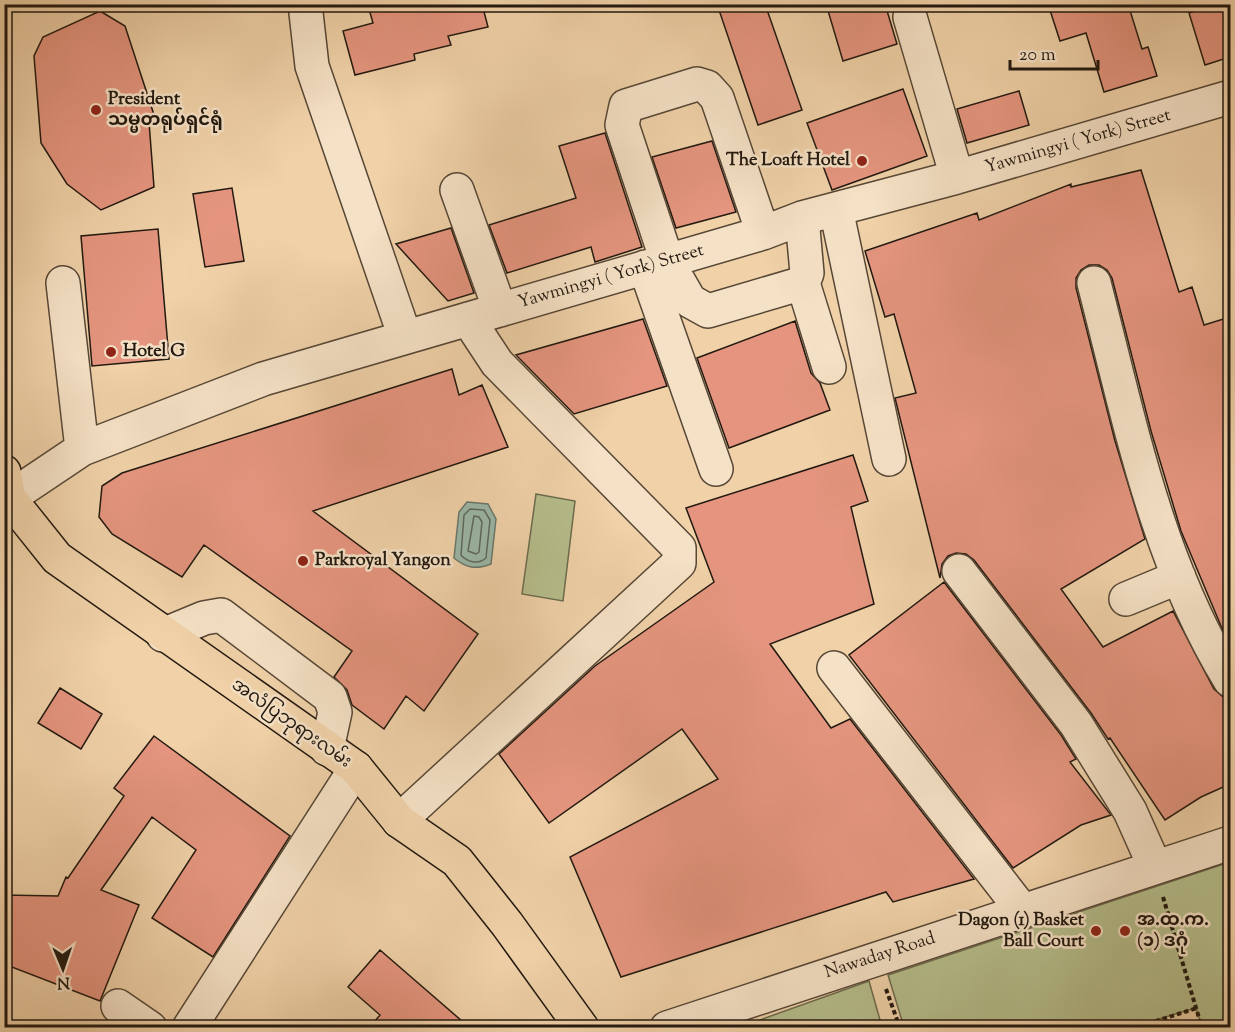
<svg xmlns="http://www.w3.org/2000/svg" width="1235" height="1032" font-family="'Sorts Mill Goudy','Noto Sans Myanmar',serif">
<rect width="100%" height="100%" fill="#f0d1a8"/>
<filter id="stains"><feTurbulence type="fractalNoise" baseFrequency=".00333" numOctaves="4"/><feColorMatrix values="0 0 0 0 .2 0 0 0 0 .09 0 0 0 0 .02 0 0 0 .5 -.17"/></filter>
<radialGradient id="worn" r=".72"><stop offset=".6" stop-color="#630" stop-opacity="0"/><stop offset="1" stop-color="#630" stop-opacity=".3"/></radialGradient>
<path fill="#b5bd8b" stroke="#6c6b4e" stroke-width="1.5" d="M 536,494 L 575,501 L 563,601 L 522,594 Z
M 1230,862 L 1230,1027 L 1202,1027 L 1196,1008 L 1132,1027 L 904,1027 L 888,975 Z
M 869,981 L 882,1027 L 740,1027 Z"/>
<path fill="#9ab7a7" stroke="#6a786b" stroke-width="1.5" d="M 467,502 L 488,504 L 496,519 L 491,564 C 476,570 466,568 454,558 L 459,512 Z"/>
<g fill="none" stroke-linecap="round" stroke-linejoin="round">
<path stroke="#5e685c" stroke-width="1.5" d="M 470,509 L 484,510 L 490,520 L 486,558 C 478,565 467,562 461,555 L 464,515 Z
M 474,516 L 479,517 L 482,522 L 479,552 L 476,554 L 468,551 Z"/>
</g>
<path fill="#e5957f" stroke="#221910" stroke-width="1.5" d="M 388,4 L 482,4 L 488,27 L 448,36 L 451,45 L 414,54 L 415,60 L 355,75 L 343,31 L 373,23 L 369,9 Z
M 717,4 L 765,4 L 802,110 L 758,125 Z
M 826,4 L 885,4 L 897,44 L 843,61 Z
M 1048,4 L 1128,4 L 1142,49 L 1148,47 L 1157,76 L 1104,92 L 1086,33 L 1060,41 Z
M 1216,4 L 1230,4 L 1230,57 L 1205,65 L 1189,13 Z
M 100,11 L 125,26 L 156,121 L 149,122 L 154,187 L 101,210 L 67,184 L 41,143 L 34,56 L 43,37 Z
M 903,89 L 927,156 L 832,190 L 807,123 Z
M 1019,91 L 1029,125 L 967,143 L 957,109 Z
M 605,133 L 642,247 L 595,262 L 591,247 L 507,273 L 489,225 L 576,198 L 559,146 Z
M 712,141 L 736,212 L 676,228 L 652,157 Z
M 1141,170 L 1179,292 L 1192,287 L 1204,325 L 1230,317 L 1230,634 L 1226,635 L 1221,626 L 1181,531 L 1151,431 L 1112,278 L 1107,270 L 1099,265 L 1089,265 L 1081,270 L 1076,278 L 1076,288 L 1115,441 L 1145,539 L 1061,589 L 1103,647 L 1173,611 L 1214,689 L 1230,703 L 1230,784 L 1201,797 L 1165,820 L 1110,738 L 1108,739 L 1091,713 L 974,560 L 966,554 L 956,553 L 948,556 L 942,564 L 940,578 L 895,398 L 916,393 L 894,314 L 885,317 L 865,251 L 977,213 L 979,220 L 1071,184 L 1071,187 Z
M 232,188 L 244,261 L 205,267 L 193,194 Z
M 451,228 L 474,293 L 448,301 L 396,244 Z
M 158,229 L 169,359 L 92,366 L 81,236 Z
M 643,319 L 667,386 L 574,414 L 516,355 Z
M 795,321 L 811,373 L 820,383 L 830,410 L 729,448 L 697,358 Z
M 452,369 L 459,395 L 482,385 L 508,447 L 313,511 L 478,634 L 424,711 L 406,696 L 384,729 L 352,705 L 347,690 L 334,677 L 352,651 L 204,545 L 182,577 L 112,534 L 99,517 L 102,486 L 122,473 Z
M 853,455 L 868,501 L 851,507 L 874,604 L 770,644 L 831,728 L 850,719 L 974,879 L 893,902 L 886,892 L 621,977 L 570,857 L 718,779 L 682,729 L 549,823 L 499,754 L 595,666 L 714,582 L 686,508 Z
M 944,582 L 1061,735 L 1076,759 L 1070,762 L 1111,815 L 1081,825 L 1013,868 L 849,655 Z
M 60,688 L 102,714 L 81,749 L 38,723 Z
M 154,736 L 290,836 L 213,957 L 152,918 L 196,850 L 152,817 L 101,890 L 139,905 L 100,1001 L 4,964 L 4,895 L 58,896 L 66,877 L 68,878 L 124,796 L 114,788 Z
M 380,950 L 470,1028 L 369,1028 L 380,1015 L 348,987 Z"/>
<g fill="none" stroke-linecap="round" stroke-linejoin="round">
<g stroke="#564736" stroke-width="36">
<path id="minor" d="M 305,4 L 312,66 L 405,337
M 910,17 L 957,177
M 457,190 L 500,310
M 836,209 L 889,459
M 763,233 L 717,98 L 707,87 L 697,84 L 626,106 L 622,125 L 667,261 L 690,301 L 708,311 L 803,283 L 807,273 L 802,218
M 645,267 L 716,469
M 63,283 L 82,449
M 803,283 L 829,367
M 1094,283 C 1129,418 1156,560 1230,680
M 9,498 L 82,449 L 263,379 L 763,233 L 802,218 L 957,177 L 1230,97
M 959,571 L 1076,724 L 1130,811 L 1155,867
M 1126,599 L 1179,577
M 163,635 L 204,618 L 221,615 L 330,697 L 335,712 L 327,749
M 834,668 L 1022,910
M 399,821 L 679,563 L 679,548 L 497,363 L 468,319
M 118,1006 L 150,1028
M 189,1028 L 356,768
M 667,1028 L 1230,843"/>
</g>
<g stroke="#221910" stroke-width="36">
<path id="major" d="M 4,472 L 9,498 L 57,558 L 356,768 L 399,821 L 457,861 L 507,924 L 582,1028"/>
</g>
<path stroke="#221910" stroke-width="4" stroke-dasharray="4.5 3" stroke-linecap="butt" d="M 1163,897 L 1202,1028
M 886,989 L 900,1028
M 1134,1028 L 1197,1008"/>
<use href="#minor" stroke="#f5e1c6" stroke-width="33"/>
<use href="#major" stroke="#f0d1a8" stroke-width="33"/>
</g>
<g fill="#8f2418" stroke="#f5e1c6" stroke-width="2">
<circle cx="96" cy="110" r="6"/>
<circle cx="862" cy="161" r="6"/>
<circle cx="111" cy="352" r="6"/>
<circle cx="303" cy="561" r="6"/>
<circle cx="1096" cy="931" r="6"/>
<circle cx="1125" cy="931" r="6"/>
</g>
<g text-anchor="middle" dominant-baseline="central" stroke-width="5" stroke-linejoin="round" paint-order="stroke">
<g font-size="18" font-weight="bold" fill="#221910" stroke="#f5e1c6" text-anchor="start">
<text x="108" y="100">President<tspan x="108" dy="21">သမ္မတရုပ်ရှင်ရုံ</tspan></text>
<text x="850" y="161" text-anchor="end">The Loaft Hotel</text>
<text x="123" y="352">Hotel G</text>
<text x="315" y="561">Parkroyal Yangon</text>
<text x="1084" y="921" text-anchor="end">Dagon (1) Basket<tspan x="1084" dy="21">Ball Court</tspan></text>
<text x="1137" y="921">အ.ထ.က.<tspan x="1137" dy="21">(၁) ဒဂုံ</tspan></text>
</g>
<g font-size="18" fill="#221910" stroke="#f5e1c6">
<text transform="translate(1078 142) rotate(-16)">Yawmingyi ( York) Street</text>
<text transform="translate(611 277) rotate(-16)">Yawmingyi ( York) Street</text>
<text transform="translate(291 724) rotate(35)">အလံပြဘုရားလမ်း</text>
<text transform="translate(880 956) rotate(-18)">Nawaday Road</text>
</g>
</g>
<rect width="1235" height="1032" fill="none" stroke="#f0d1a8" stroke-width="24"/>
<rect x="6" y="6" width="1223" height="1020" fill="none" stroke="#221910" stroke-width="3"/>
<rect x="12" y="12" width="1211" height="1008" fill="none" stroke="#221910" stroke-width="1.5"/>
<g transform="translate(63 969) rotate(178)" stroke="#f5e1c6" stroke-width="4.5" paint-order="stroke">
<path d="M0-4.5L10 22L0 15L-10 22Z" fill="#221910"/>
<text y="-9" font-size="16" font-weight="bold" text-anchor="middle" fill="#221910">N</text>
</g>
<path d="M1010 60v9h88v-9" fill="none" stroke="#221910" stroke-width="3"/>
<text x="1019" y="60" font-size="18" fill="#221910" stroke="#f5e1c6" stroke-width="4.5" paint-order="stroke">20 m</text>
<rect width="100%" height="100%" filter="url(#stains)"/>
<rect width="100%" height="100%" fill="url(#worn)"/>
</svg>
